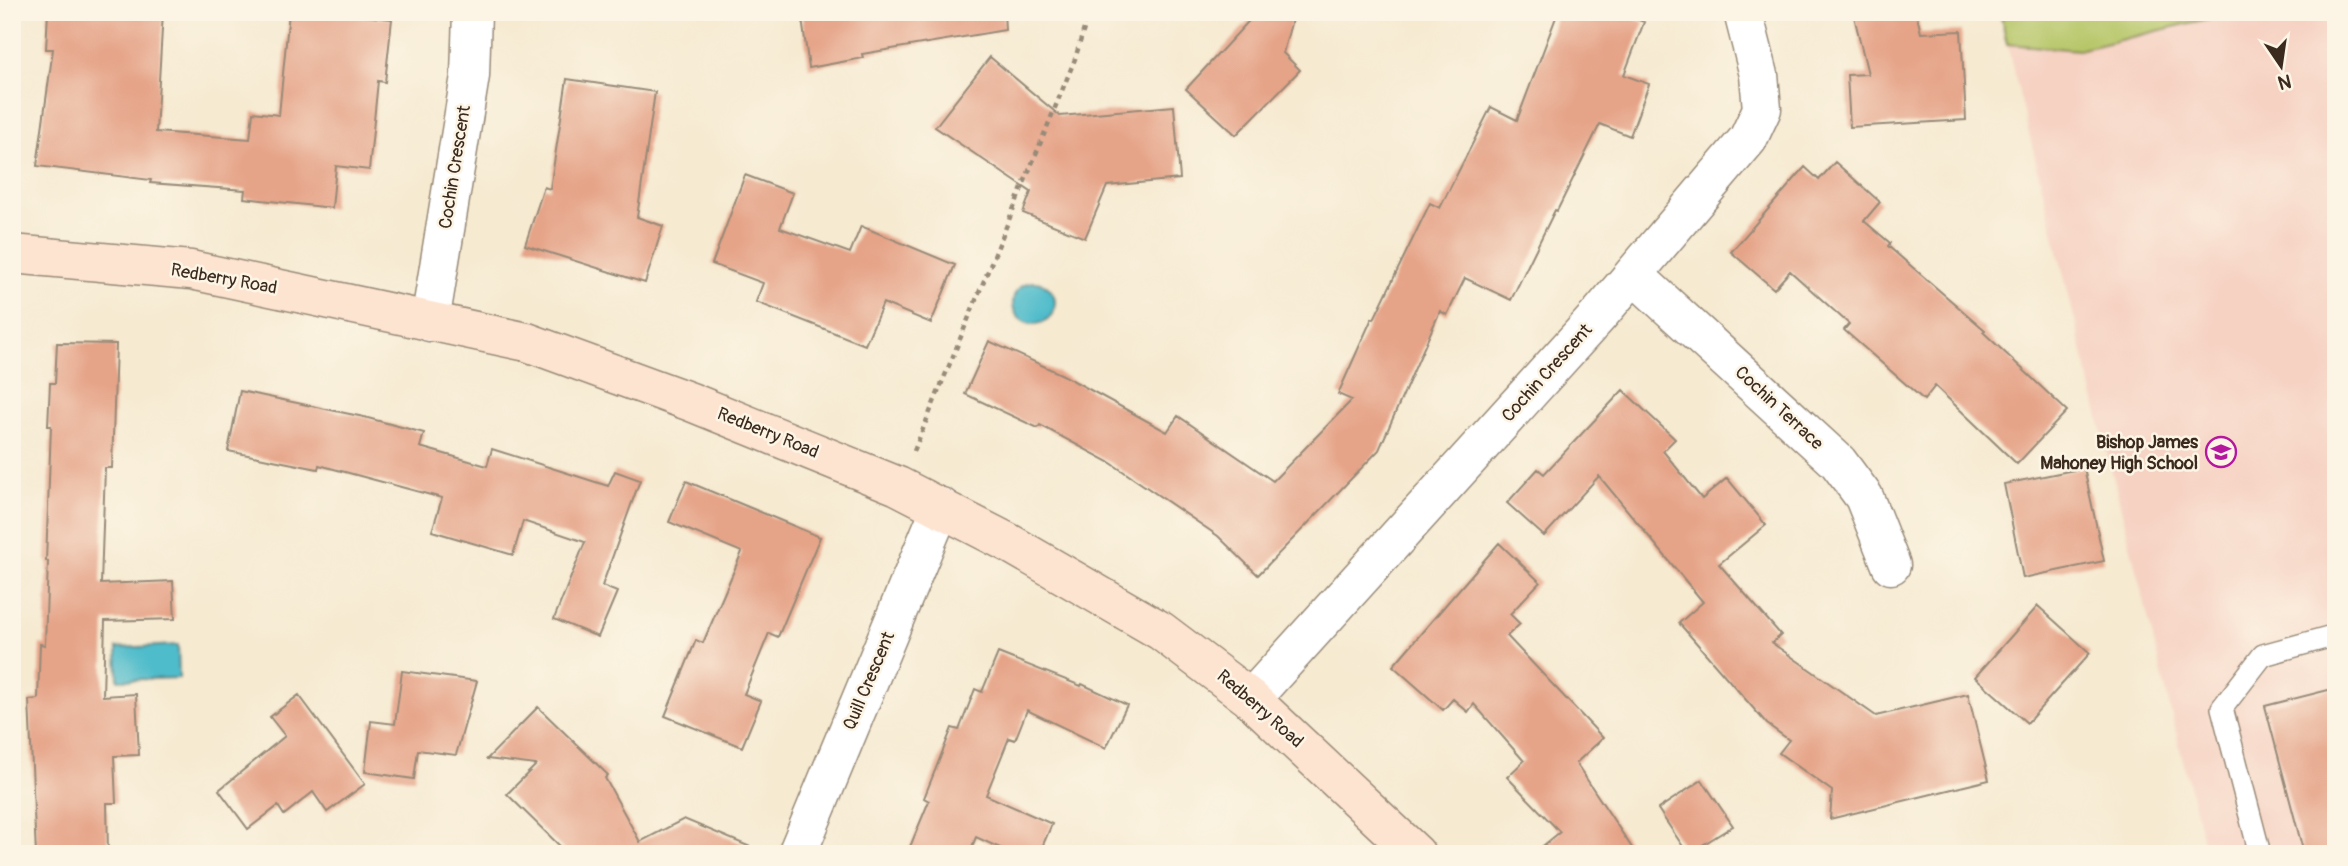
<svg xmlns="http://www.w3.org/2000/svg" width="2348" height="866" font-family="Pangolin,sans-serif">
<rect width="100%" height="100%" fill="#fcf5e5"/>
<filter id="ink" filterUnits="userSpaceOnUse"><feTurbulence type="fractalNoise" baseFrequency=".0143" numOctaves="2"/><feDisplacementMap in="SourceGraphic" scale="14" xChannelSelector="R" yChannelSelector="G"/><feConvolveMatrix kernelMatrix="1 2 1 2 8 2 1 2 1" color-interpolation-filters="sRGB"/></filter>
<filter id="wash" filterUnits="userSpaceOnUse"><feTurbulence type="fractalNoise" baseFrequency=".00686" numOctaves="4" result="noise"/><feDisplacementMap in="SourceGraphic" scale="28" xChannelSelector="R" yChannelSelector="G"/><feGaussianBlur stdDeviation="1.57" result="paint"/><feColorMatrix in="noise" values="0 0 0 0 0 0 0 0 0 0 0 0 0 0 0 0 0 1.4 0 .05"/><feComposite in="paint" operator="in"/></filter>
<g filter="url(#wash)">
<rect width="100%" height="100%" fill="#f6ead1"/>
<path fill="#f6d2c3" d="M 2235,12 L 2336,12 L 2336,854 L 2206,854 L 2007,44 L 2079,50 Z"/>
<path fill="#b6c668" stroke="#787843" stroke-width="2" d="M 2000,12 L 2235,12 L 2079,50 L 2007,44 Z"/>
<path fill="#50bccb" stroke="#467374" stroke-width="2" d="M1013 303a21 21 0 1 1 42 0a21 21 0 1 1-42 0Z
M 178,645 L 179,678 L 118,680 L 117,648 Z"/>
<g id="blocks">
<path fill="#e5a387" d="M 48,12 L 163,12 L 156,132 L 250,139 L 253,112 L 279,115 L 289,12 L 324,12 L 392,19 L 385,82 L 378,81 L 369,170 L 336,166 L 332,208 L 244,198 L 245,190 L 150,183 L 151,180 L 37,166 L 53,49 L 46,49 Z
M 801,12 L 1004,12 L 1005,30 L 862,54 L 863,58 L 809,68 Z
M 1257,12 L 1294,12 L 1283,53 L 1300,70 L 1236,135 L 1186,89 Z
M 1558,12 L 1618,12 L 1644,22 L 1624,75 L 1649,84 L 1630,136 L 1600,124 L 1557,211 L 1555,210 L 1511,300 L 1465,278 L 1447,315 L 1440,311 L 1379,450 L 1258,575 L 1218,536 L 1111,463 L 1040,425 L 1038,428 L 965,394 L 989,341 L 1063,375 L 1167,432 L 1178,416 L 1273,481 L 1352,400 L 1338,394 L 1372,318 L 1374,319 L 1430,203 L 1440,208 L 1491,107 L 1517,120 Z
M 1853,12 L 1916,12 L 1921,33 L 1961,31 L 1966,120 L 1850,127 L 1847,75 L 1868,74 Z
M 990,57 L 1060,116 L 1174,106 L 1180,179 L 1107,186 L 1085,238 L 1023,213 L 1031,192 L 935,127 Z
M 567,79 L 655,92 L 637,217 L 663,226 L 645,283 L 525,245 L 544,187 L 550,189 Z
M 1835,162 L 1880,202 L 1864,221 L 1890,243 L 1888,246 L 1985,330 L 1983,332 L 2067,411 L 2017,464 L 1935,386 L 1924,400 L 1844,330 L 1849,324 L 1790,271 L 1774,289 L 1731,252 L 1805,167 L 1819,180 Z
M 745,175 L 793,193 L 780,228 L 850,253 L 861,226 L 955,265 L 931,323 L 883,303 L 865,345 L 756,302 L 763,283 L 712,264 Z
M 57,343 L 116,344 L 112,468 L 105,468 L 101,584 L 173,581 L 175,619 L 105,621 L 103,696 L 136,694 L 139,755 L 114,756 L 116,803 L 107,803 L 108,854 L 36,854 L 29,700 L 38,699 L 40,644 L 45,645 L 48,561 L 46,561 L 51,426 L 48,426 L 50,383 L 55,383 Z
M 1623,390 L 1675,439 L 1663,451 L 1702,499 L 1727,478 L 1766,525 L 1719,564 L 1781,635 L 1772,643 L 1876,716 L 1968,694 L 1989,780 L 1830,819 L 1832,791 L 1779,753 L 1789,740 L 1767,724 L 1679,623 L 1703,602 L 1599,476 L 1544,536 L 1507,503 L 1538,469 L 1544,474 Z
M 240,391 L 364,417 L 424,433 L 420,447 L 487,466 L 492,449 L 608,486 L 615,471 L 640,480 L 602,586 L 617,592 L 598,637 L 554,619 L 585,542 L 523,521 L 513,555 L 432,531 L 442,498 L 319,465 L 318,469 L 228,451 Z
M 2084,468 L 2104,561 L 2023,578 L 2004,484 Z
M 686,481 L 820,537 L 778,637 L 769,633 L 744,694 L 761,701 L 742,747 L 665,716 L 696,640 L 703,643 L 742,552 L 669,522 Z
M 1499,543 L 1540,582 L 1510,614 L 1520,624 L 1507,636 L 1603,738 L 1576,763 L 1636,854 L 1533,854 L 1560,832 L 1507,777 L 1524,761 L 1474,704 L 1468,712 L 1453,699 L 1443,710 L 1393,666 Z
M 2038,606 L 2090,653 L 2027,723 L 1975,677 Z
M 998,653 L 1081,686 L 1082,684 L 1127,705 L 1106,748 L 1027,710 L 1015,740 L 1009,738 L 986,795 L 1052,824 L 1039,854 L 1013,854 L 976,837 L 969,854 L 907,854 L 929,801 L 924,798 L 952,728 L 959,730 L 975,689 L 982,692 Z
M 402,671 L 477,681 L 456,755 L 418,750 L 414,779 L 365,772 L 371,721 L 395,724 Z
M 2336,688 L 2336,854 L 2304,854 L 2265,706 Z
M 299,695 L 365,784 L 327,812 L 313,792 L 284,815 L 278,806 L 248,829 L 219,790 L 285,736 L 270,717 Z
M 538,707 L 608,775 L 605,778 L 640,842 L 684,819 L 767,854 L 568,854 L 507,794 L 536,765 L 487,759 Z
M 1702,780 L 1733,826 L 1688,854 L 1658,809 Z"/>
</g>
</g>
<g filter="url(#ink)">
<use href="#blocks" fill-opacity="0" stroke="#988a78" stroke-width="2"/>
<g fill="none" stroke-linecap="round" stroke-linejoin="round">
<g stroke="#988a78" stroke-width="24">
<path id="lane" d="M 2260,854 L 2222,708 L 2263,655 L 2336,635"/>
</g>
<g stroke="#988a78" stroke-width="41">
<path id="street" d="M 1634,275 L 1838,462 L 1864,497 L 1891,565
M 430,322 L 470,76 L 472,12
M 1251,699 L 1599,315 L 1748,139 L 1762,109 L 1759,75 L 1743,12
M 797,854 L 941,507"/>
</g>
<g stroke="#988a78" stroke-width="41">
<path id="secondary" d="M 12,254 L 191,270 L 527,342 L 691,402 L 898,486 L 1009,543 L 1161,631 L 1251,699 L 1416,854"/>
</g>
<path stroke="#988a78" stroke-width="4.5" stroke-dasharray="5 5" stroke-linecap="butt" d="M 914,451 L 1075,59 L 1089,12"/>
<use href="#lane" stroke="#fff" stroke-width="21"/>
<use href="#street" stroke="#fff" stroke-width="38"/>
<use href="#secondary" stroke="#fde4d0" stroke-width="38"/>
</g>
</g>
<defs>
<g id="school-ring" transform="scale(1.575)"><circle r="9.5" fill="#fcf5e5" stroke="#b5179e" stroke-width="1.5"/><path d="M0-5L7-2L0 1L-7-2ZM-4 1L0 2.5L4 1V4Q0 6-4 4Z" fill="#b5179e"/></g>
</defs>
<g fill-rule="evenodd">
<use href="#school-ring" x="2221" y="452"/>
</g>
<g text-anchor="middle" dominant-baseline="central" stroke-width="5" stroke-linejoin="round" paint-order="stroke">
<g font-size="18" fill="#3b2a1e" stroke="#fcf5e5">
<text transform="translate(455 167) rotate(-81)">Cochin Crescent</text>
<text transform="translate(224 279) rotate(10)">Redberry Road</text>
<text transform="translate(1547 373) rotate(-48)">Cochin Crescent</text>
<text transform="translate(1779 408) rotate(43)">Cochin Terrace</text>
<text transform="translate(768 433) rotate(22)">Redberry Road</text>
<text transform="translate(869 681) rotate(-67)">Quill Crescent</text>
<text transform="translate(1260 709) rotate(41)">Redberry Road</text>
</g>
<g font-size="18" font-weight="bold" fill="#3b2a1e" stroke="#fcf5e5" text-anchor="end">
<text x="2198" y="442">Bishop James<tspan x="2198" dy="21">Mahoney High School</tspan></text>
</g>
</g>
<rect width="2348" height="866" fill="none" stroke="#fcf5e5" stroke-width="42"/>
<g transform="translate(2281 66) rotate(167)" stroke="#fcf5e5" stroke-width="5" paint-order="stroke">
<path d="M0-5L12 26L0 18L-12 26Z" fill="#3b2a1e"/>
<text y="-10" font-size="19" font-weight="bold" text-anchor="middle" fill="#3b2a1e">N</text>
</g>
</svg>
